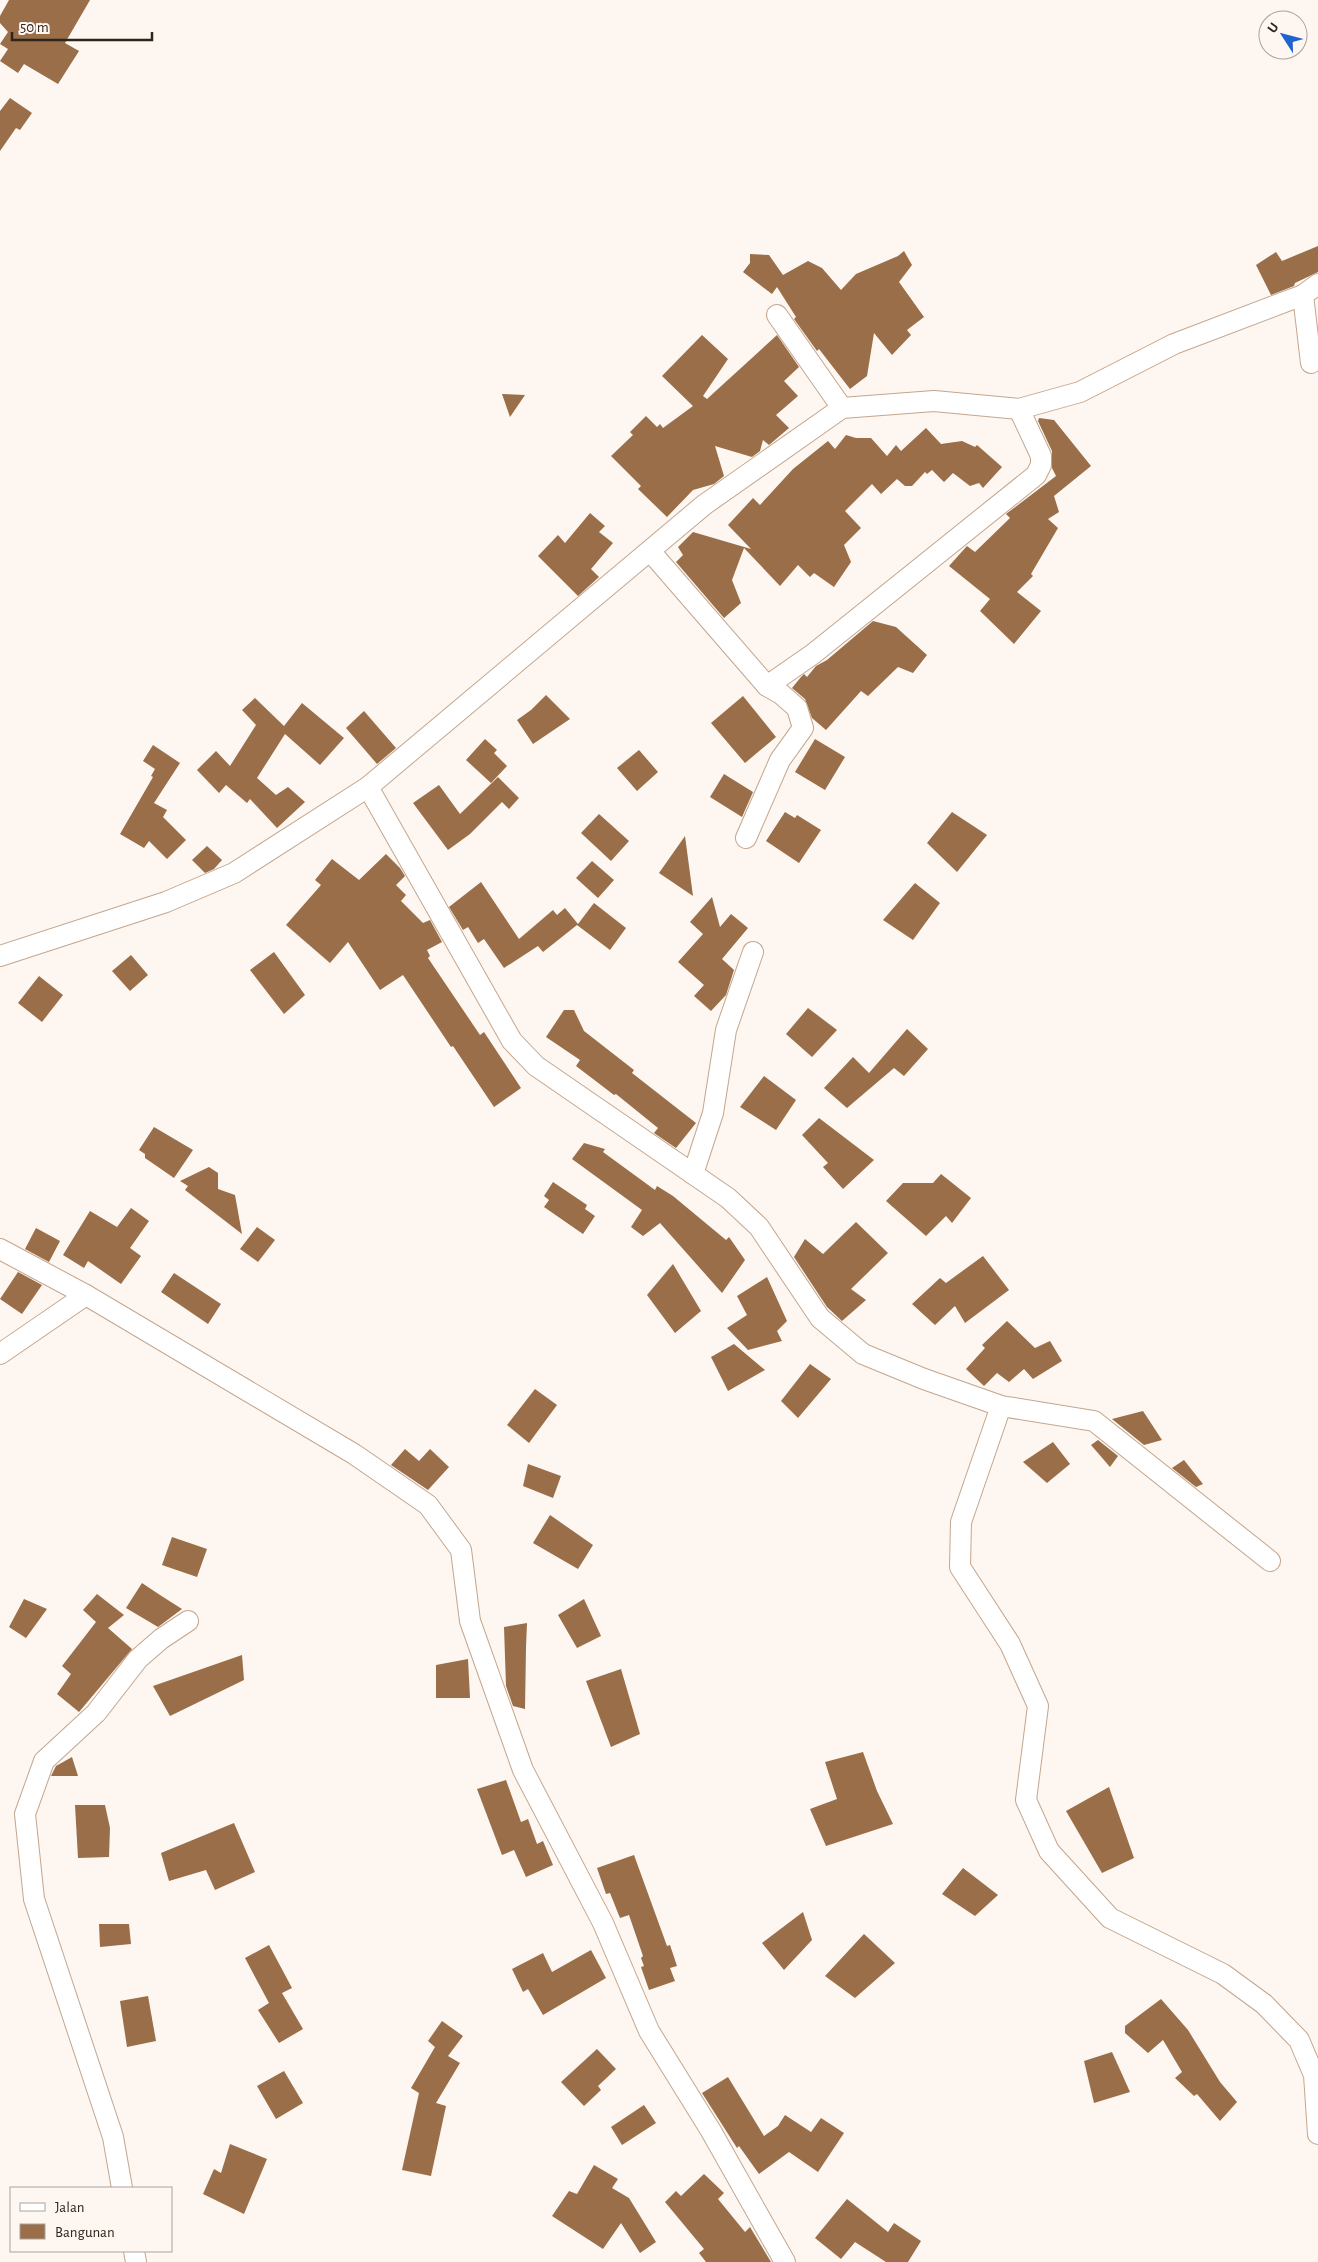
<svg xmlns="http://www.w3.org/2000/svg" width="1318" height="2262" viewBox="0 0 1318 2262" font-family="'Alegreya Sans',sans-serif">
  <rect width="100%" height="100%" fill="#fdf6f1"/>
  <!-- building -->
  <g fill="#996e48">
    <path d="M9 0H90L65 43 79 51 58 84 24 64 18 73 0 61 8 49 0 44 8 32 0 23V16Z"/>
    <path d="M10 98 32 113 20 130 16 128 0 151V111Z"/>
    <path d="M1318 246V272L1295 283 1294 286 1271 295 1256 265 1276 252 1282 261Z"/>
    <path d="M904 251 912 265 899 282 924 317 907 330 911 335 892 355 874 333 867 376 850 389 819 349 817 351 794 319 796 317 777 287 772 294 743 272 750 263V254L769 255 783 275 808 261 822 268 841 290 856 274 898 256Z"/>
    <path d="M702 335 728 359 703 396 707 399 777 335 799 367 784 381 798 396 776 415 789 428 769 445 763 440 760 451 752 457 715 446 724 476 714 484 693 490 667 517 638 489 641 486 611 456 633 435 630 432 646 416 657 427 660 424 663 428 693 406 662 376Z"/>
    <path d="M502 394 525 395 510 417Z"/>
    <path d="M1039 418 1054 420 1091 466 1054 496 1059 512 1048 519 1058 528 1031 574 1033 576 1017 592 1041 611 1014 644 980 611 990 599 949 566 967 546 975 552 1010 518 1006 514 1056 476 1052 468V451L1038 421Z"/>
    <path d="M926 428 941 444 962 441 975 447 977 445 1002 467 983 488 979 483 970 486 953 473 944 482 932 470 927 474 925 472 912 486H905L897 479 881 494 872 484 845 511 861 528 844 545 851 562 834 587 814 573 810 577 798 565 780 586 744 548 732 580 741 603 724 618 676 562 683 555 678 547 693 532 751 549 728 525 753 498 760 505 793 469 828 441 835 449 846 435 856 438H871L887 456 896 445 901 451Z"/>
    <path d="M590 513 605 526 599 532 613 543 591 569 599 577 578 596 538 556 558 535 565 543Z"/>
    <path d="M873 621 896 627 927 655 913 673 898 667 868 696 861 691 826 730 812 718 805 699 792 688 801 677 804 674 807 677 816 666 827 660Z"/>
    <path d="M546 695 570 719 533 744 517 720 531 710Z"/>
    <path d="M743 696 776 737 745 763 711 723Z"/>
    <path d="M255 698 284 726 302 703 344 738 320 765 285 734 257 778 276 795 288 787 305 802 277 828 250 799 247 803 226 785 219 793 197 770 216 751 230 766 256 725 242 710Z"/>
    <path d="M364 711 396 748 377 764 346 728Z"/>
    <path d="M485 739 497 750 494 753 507 766 491 783 466 760Z"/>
    <path d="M815 739 845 757 825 790 795 772Z"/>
    <path d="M153 745 180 763 154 803 167 810 163 817 186 840 167 859 149 841 144 848 120 834 153 777 151 776 155 769 143 761Z"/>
    <path d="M639 750 658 772 637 791 617 768Z"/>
    <path d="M724 774 753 792 742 817 710 797Z"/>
    <path d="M498 777 519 798 509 809 502 802 470 834 448 850 413 803 439 785 460 814Z"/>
    <path d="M785 812 795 818 797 815 821 830 799 863 766 841Z"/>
    <path d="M952 812 987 835 957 872 927 843Z"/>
    <path d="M599 814 629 841 611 861 581 833Z"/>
    <path d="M685 836 693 896 659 873Z"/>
    <path d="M207 846 222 860 214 869 205 873 192 860Z"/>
    <path d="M386 854 400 868 405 876 396 885 406 895 401 901 423 923 430 920 442 942 427 950 430 956 428 958 480 1035 484 1032 521 1088 494 1107 453 1046 451 1047 403 975 380 990 348 942 330 963 286 925 321 885 315 880 332 859 359 880Z"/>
    <path d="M592 861 614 880 598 898 576 878Z"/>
    <path d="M481 882 519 939 553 910 557 915 565 908 578 924 594 903 626 928 610 950 577 925 543 952 538 946 504 968 484 939 478 943 468 927 463 930 449 907Z"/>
    <path d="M915 883 940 903 913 940 883 920Z"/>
    <path d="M712 897 720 927 731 914 748 928 722 959 734 970 726 995 711 1011 694 996 704 985 678 962 703 934 690 922Z"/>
    <path d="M274 952 305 995 284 1014 250 970Z"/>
    <path d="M131 955 148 975 130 991 112 971Z"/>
    <path d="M39 976 63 995 42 1022 18 1003Z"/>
    <path d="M808 1008 837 1030 812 1057 786 1034Z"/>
    <path d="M564 1010H574L584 1031 634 1070 632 1073 696 1123 676 1148 654 1133 658 1128 616 1094 614 1095 576 1066 580 1060 546 1037Z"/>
    <path d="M907 1029 928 1049 904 1076 894 1068 847 1108 824 1088 853 1057 869 1073Z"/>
    <path d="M764 1076 796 1100 776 1130 740 1107Z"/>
    <path d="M819 1118 874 1160 843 1189 823 1167 828 1163 802 1135Z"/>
    <path d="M154 1127 193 1150 174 1178 145 1158V1154L139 1150Z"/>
    <path d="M584 1143 605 1149 603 1152 655 1190 657 1186 673 1196 726 1240 729 1237 745 1260 722 1293 660 1223 643 1236 631 1227 642 1210 572 1159Z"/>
    <path d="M209 1167 218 1173V1189L235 1195 242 1234 185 1190 188 1186 180 1181Z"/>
    <path d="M941 1174 971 1198 952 1223 946 1216 926 1236 886 1201 903 1183H933Z"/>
    <path d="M553 1182 587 1205 585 1209 595 1216 583 1234 544 1207 549 1200 544 1196Z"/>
    <path d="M131 1208 149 1221 130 1248 141 1256 121 1284 88 1261 84 1268 63 1255 90 1211 117 1227Z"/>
    <path d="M856 1222 888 1253 851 1289 866 1300 842 1321 827 1307 794 1257 805 1239 823 1254Z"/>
    <path d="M257 1227 275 1240 258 1262 240 1249Z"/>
    <path d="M36 1228 60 1241 49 1262 25 1249Z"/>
    <path d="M983 1256 1009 1290 965 1323 955 1306 935 1325 912 1304 940 1278 946 1283Z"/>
    <path d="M673 1264 701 1311 675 1333 647 1295Z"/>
    <path d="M18 1272 42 1285 22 1314 0 1299Z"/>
    <path d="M174 1273 221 1304 208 1324 161 1292Z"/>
    <path d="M767 1277 787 1321 777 1331 782 1341 748 1350 727 1328 747 1315 737 1296Z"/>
    <path d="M1007 1321 1035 1348 1050 1341 1062 1361 1033 1379 1024 1369 1009 1382 997 1373 984 1386 966 1369 985 1348 982 1345Z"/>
    <path d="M734 1344 765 1370 728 1391 711 1357Z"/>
    <path d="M810 1364 831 1379 798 1418 781 1401Z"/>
    <path d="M535 1389 557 1405 529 1443 507 1425Z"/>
    <path d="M1143 1411 1162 1440 1144 1445 1112 1419Z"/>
    <path d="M1098 1440 1118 1456 1110 1467 1091 1445Z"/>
    <path d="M1053 1442 1070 1464 1047 1483 1023 1462Z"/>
    <path d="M405 1449 419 1461 430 1449 449 1467 428 1490 391 1465Z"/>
    <path d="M1184 1460 1203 1484 1196 1487 1172 1468Z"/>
    <path d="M528 1464 561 1476 553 1498 523 1486Z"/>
    <path d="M550 1515 593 1545 578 1569 533 1543Z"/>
    <path d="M172 1537 207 1549 197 1577 162 1565Z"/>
    <path d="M142 1583 160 1595 182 1609 158 1627 126 1608Z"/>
    <path d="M97 1594 124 1615 108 1628 132 1649 79 1712 57 1694 71 1674 62 1666 96 1622 83 1610Z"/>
    <path d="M24 1599 47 1609 26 1638 9 1627Z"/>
    <path d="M584 1599 601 1636 577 1648 558 1615Z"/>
    <path d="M527 1623 526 1647 525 1709 513 1706 506 1686 504 1627Z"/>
    <path d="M242 1655 244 1680 170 1716 153 1686Z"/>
    <path d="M468 1659 470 1698H436V1665Z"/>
    <path d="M621 1669 640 1734 611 1747 586 1681Z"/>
    <path d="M863 1752 877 1791 893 1824 826 1846 810 1809 837 1799 825 1762Z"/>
    <path d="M72 1757 78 1776H51L56 1766Z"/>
    <path d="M506 1780 521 1822 528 1819 537 1844 543 1841 553 1865 526 1877 514 1850 502 1855 477 1789Z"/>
    <path d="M1109 1787 1134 1858 1102 1873 1066 1811Z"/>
    <path d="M75 1805H105L110 1828 109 1857 78 1858Z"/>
    <path d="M234 1823 255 1872 215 1890 206 1870 169 1881 161 1853Z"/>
    <path d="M634 1855 667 1946 670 1945 677 1966 670 1968 675 1981 649 1990 641 1967 644 1966 641 1958 643 1956 629 1915 620 1918 610 1893 606 1894 597 1868Z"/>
    <path d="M963 1868 998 1895 975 1916 942 1894Z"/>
    <path d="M803 1912 812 1940 784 1970 762 1943Z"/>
    <path d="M99 1924H129L131 1944 100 1947Z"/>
    <path d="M864 1934 895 1963 855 1998 825 1976Z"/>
    <path d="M269 1945 292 1988 282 1993 303 2029 279 2043 258 2010 269 2003 245 1958Z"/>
    <path d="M591 1950 606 1978 543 2015 528 1989 523 1992 512 1969 543 1953 552 1972Z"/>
    <path d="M148 1996 156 2041 127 2047 120 2001Z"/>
    <path d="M1161 1999 1188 2030 1220 2082 1237 2102 1220 2121 1197 2094 1194 2096 1175 2078 1182 2072 1163 2040 1148 2053 1125 2033V2026Z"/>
    <path d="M442 2021 463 2036 448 2056 460 2063 436 2103 446 2106 431 2176 402 2170 419 2093 411 2088 435 2047 428 2041Z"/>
    <path d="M597 2049 616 2069 598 2086 601 2090 584 2106 561 2082Z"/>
    <path d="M1112 2052 1130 2092 1094 2103 1084 2061Z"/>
    <path d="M284 2071 303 2103 276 2119 257 2086Z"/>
    <path d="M728 2077 764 2136 778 2126 785 2115 811 2132 821 2118 844 2133 818 2172 789 2152 759 2174 739 2146 737 2148 702 2093Z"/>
    <path d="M644 2105 656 2123 622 2145 611 2127Z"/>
    <path d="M230 2144 267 2159 244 2214 203 2194 214 2169 221 2173Z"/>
    <path d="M594 2165 618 2179 612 2188 629 2198 656 2242 640 2253 621 2223 603 2249 552 2216 569 2191 577 2194Z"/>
    <path d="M704 2174 724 2193 718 2199 745 2232 750 2227 771 2262H706L699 2253 704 2249 665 2202 676 2191 681 2196Z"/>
    <path d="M847 2199 888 2232 894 2223 921 2241 908 2262H886L855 2242 841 2259 815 2238Z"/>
  </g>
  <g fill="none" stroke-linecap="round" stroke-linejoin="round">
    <defs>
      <g id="minor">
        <path d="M1303 295 1311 363"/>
        <path d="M777 315 842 408"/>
        <path d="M650 551 767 686 781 694 797 708 803 728 780 760 746 838"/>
        <path d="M767 686 813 654 1036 475 1041 465V456L1019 409"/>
        <path d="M368 787 512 1041 536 1066 728 1198 759 1227 820 1318 863 1354 924 1379 1001 1406 1094 1421 1270 1561"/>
        <path d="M0 956 166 902 234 873 368 787 704 505 842 408 934 401 1019 409 1080 392 1174 344 1303 295 1318 284"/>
        <path d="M693 1174 713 1113 726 1030 753 952"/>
        <path d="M0 1249 86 1295 354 1454 428 1505 461 1550 470 1621 523 1770 603 1923 649 2031 711 2131 785 2262"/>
        <path d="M0 1354 86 1295"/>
        <path d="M1001 1406 961 1522 960 1567 1010 1644 1038 1706 1026 1800 1049 1851 1110 1918 1223 1974 1264 2004 1299 2040 1314 2075 1318 2134"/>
        <path d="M122 2188 113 2137 34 1899 25 1814 44 1761 96 1713 138 1659 161 1639 188 1621"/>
        <path d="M134 2251 136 2262"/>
      </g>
    </defs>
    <!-- minor casing -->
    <use href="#minor" stroke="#c4a68d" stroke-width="22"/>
    <!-- minor -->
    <use href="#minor" stroke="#fff" stroke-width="20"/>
  </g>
  <!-- legend -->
  <rect x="10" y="2187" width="162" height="65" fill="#fdf6f1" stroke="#aba29b"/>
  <rect x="20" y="2203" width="25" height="8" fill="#ffffff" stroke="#aba29b"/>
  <text x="55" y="2212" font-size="15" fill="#30251b">Jalan</text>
  <rect x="20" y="2224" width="25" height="15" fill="#996e48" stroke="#aba29b"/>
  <text x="55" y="2237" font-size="15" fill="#30251b">Bangunan</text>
  <!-- north arrow -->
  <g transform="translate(1283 35) rotate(306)"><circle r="24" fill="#fdf6f1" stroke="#aba29b"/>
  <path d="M0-4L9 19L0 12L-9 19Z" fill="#1f63cf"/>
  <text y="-8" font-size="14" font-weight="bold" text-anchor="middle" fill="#30251b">U</text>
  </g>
  <!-- scale -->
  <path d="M12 32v8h140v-8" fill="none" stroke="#30251b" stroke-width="2.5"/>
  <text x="20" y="32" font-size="15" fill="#30251b" stroke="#fdf6f1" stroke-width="4" paint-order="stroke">50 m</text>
</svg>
